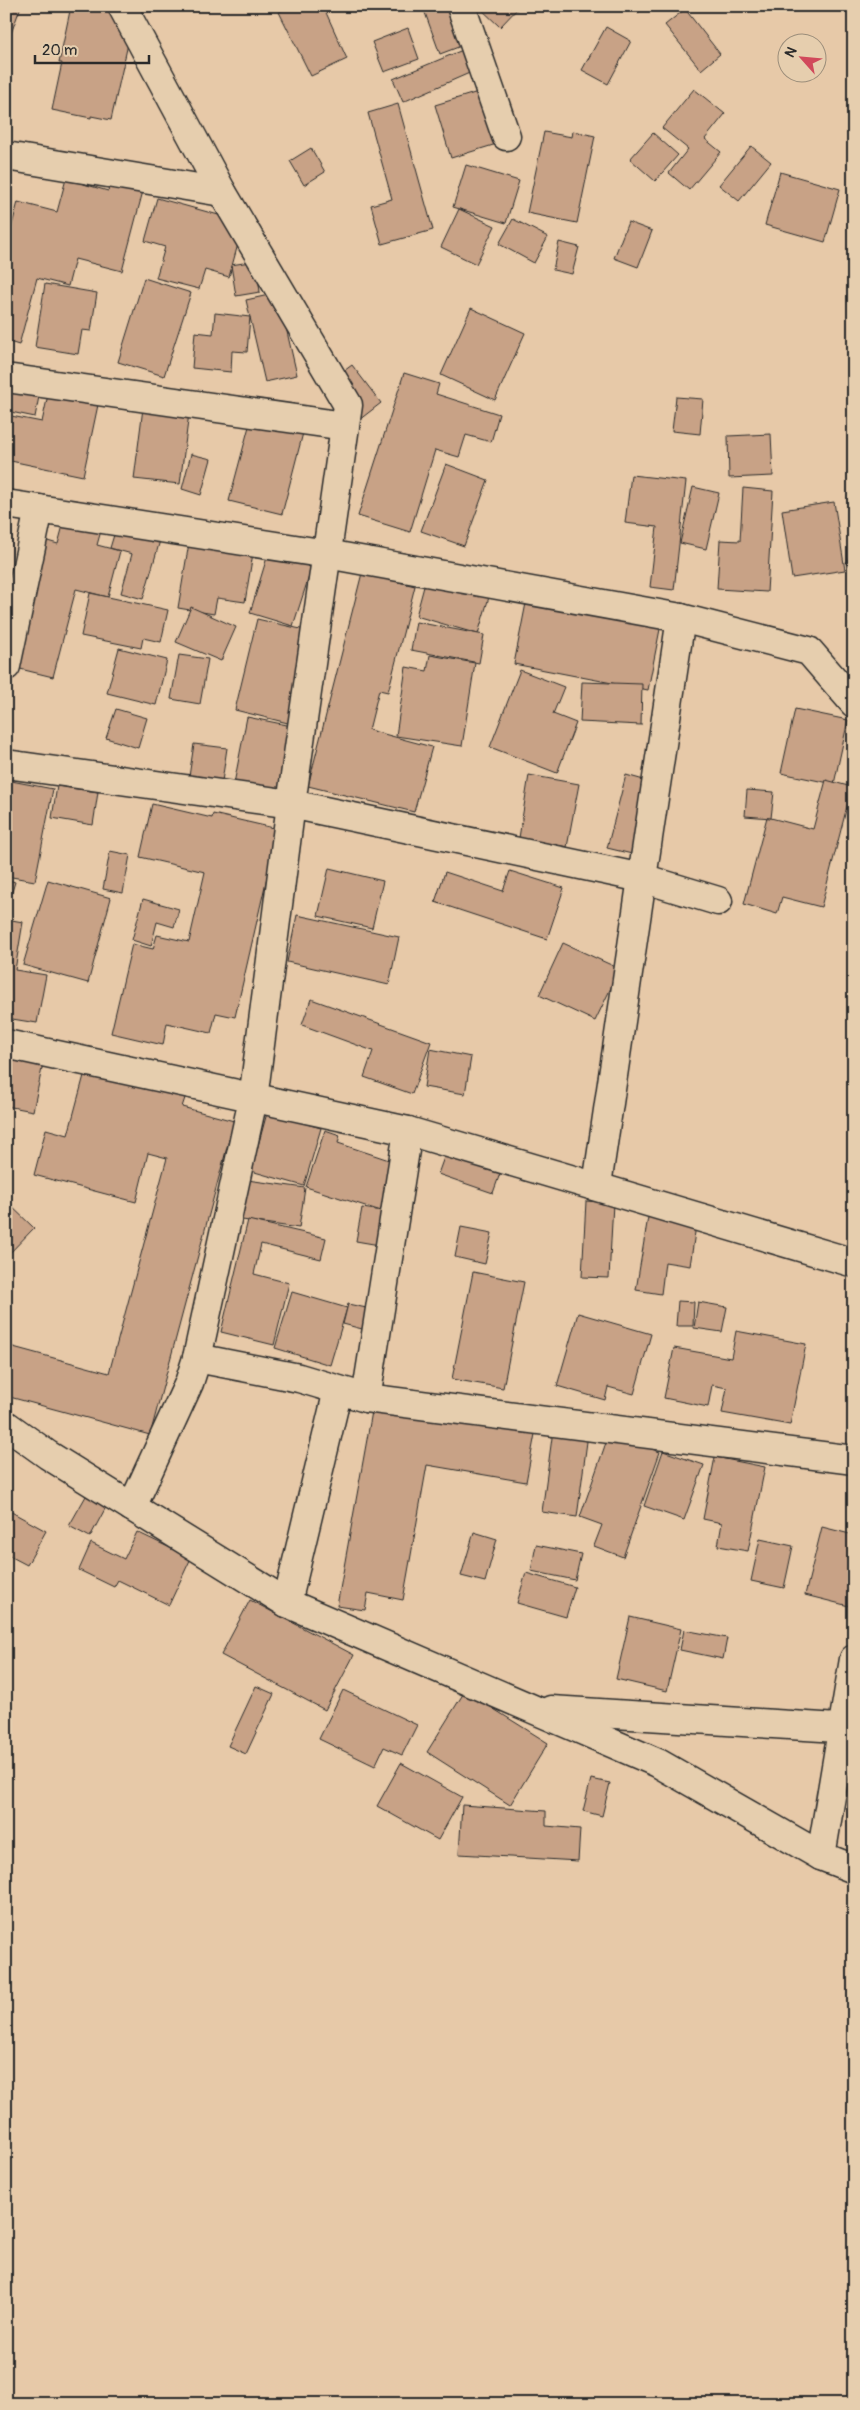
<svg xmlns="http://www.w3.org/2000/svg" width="860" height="2410" viewBox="0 0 860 2410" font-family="Pangolin,sans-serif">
  <rect width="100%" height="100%" fill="#e7c9a8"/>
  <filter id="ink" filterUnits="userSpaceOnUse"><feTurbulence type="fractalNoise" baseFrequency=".02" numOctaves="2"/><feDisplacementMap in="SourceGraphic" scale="10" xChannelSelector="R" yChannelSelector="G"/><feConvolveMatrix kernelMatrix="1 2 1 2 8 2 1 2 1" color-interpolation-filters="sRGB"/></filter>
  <g filter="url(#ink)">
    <!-- building -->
    <g fill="#c8a286" stroke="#2b2b2b">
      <path d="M6 6H21L6 47Z"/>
      <path d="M71 6 136 8 111 120 91 116V118L52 110 62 63H59Z"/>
      <path d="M291 6H323L347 59 311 76 279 12Z"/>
      <path d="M436 6H456L469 43 440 54 424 10Z"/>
      <path d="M478 6H519V7L500 27Z"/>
      <path d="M632 6H645L638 13Z"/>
      <path d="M685 9 720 54 701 70 665 25Z"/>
      <path d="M606 27 631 41 608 84 582 70Z"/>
      <path d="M408 28 419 59 384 72 372 42Z"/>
      <path d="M465 49 474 71 403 102 393 79Z"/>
      <path d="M488 89 503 142 451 158 435 105Z"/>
      <path d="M694 89 725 114 705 139 721 152 689 190 669 173 688 149 662 128Z"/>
      <path d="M398 104 433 230 382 244 371 205 392 199 368 113Z"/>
      <path d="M573 131 595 136 577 223 527 213 544 132 572 137Z"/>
      <path d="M653 133 678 155 655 181 630 159Z"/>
      <path d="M751 146 771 162 739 201 719 185Z"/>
      <path d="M311 148 325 172 304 185 290 161Z"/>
      <path d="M466 165 519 181 506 223 453 207Z"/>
      <path d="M780 172 840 189 825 242 765 225Z"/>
      <path d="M66 179 108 191 110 183 143 191 122 271 75 259 68 286 37 278 19 345 6 341V248L18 202 57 212Z"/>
      <path d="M157 198 244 222 229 277 205 270 199 289 156 278 165 247 145 241Z"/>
      <path d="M459 209 495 226 476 264 441 247Z"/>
      <path d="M513 219 548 237 534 263 499 244Z"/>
      <path d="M628 222 652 231 638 267 614 258Z"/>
      <path d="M559 242 579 247 572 274 553 270Z"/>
      <path d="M256 261 260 292 236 296 231 265Z"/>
      <path d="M144 278 191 293 164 376 118 362Z"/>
      <path d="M45 284 97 293 91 331 82 330 78 354 35 347Z"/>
      <path d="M278 293 297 375 265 382 246 300Z"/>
      <path d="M471 308 525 333 495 400 441 375Z"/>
      <path d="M215 313 250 317 247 352 232 351 231 372 192 368 195 332 213 334Z"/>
      <path d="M352 365 381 403 359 420 329 382Z"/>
      <path d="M6 373 42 381 35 417 6 411Z"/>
      <path d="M404 373 439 384 436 394 499 414 491 442 466 435 459 457 435 450 410 532 358 516Z"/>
      <path d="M49 390 99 400 83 476 6 460V415L42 422Z"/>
      <path d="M676 397 703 399 700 434 672 431Z"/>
      <path d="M143 408 189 413 180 484 134 479Z"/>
      <path d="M252 415 304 429 282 514 229 501Z"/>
      <path d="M771 434 773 476 729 478 728 436Z"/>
      <path d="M191 454 211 459 201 495 182 489Z"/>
      <path d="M446 464 488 480 464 546 421 531Z"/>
      <path d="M631 475 686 481 674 590 650 587 657 527 625 523Z"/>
      <path d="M693 487 719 493 706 549 680 543Z"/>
      <path d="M743 488 773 491 767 592 717 589 720 540 740 541Z"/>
      <path d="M834 502 845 570 792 578 782 510Z"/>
      <path d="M65 518 102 527 97 545 120 551 108 597 76 589 53 677 12 667 44 540 58 544Z"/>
      <path d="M117 525 161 537 143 599 121 593 132 554 110 548Z"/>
      <path d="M190 537 254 547 245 602 217 598 214 614 178 608Z"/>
      <path d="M854 545V567L846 564Z"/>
      <path d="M268 554 312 567 293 626 250 613Z"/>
      <path d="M362 573 415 586 388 692 379 690 369 730 432 747 414 812 308 786Z"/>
      <path d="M426 579 489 597 478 634 416 616Z"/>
      <path d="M90 593 168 610 161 642 143 638 141 648 81 636Z"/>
      <path d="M527 598 661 624 648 690 514 664Z"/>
      <path d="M191 607 236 627 221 661 176 642Z"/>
      <path d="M257 619 318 633 296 725 235 710Z"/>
      <path d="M416 622 484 635 479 663 411 650Z"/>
      <path d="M119 648 167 660 156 705 107 693Z"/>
      <path d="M179 655 208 659 200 704 171 699Z"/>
      <path d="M430 655 475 663 462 746 396 736 406 667 427 671Z"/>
      <path d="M520 670 564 687 553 714 576 723 557 773 490 747Z"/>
      <path d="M582 682 642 684 641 725 580 722Z"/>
      <path d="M116 709 147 718 138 748 106 738Z"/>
      <path d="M795 709 848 720 834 784 781 773Z"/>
      <path d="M247 717 302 728 287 805 232 794Z"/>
      <path d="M194 744 227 748 221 788 188 783Z"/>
      <path d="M529 775 579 784 567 847 519 838Z"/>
      <path d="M626 775 651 782 632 854 607 848Z"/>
      <path d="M6 780 53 789 35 881 6 876Z"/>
      <path d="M826 780 852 787 821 907 782 897 777 914 744 904 767 817 813 829Z"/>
      <path d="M57 786 98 792 93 825 52 818Z"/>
      <path d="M747 790 774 792 771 818 745 816Z"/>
      <path d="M152 804 212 818 213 814 278 829 235 1017 216 1013 211 1033 167 1023 163 1045 111 1033 132 944 153 949 157 935 189 942 205 872 140 857Z"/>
      <path d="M110 851 130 855 123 893 103 889Z"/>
      <path d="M329 868 383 881 372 928 318 916Z"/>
      <path d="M510 871 564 888 547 939 435 902 445 872 503 891Z"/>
      <path d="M6 879 15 882 6 911Z"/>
      <path d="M48 880 111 898 88 983 23 965Z"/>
      <path d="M143 899 179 909 174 927 157 922 151 946 132 940Z"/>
      <path d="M297 915 399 937 389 985 287 962Z"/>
      <path d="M6 919 23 922 15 970 46 975 37 1023 6 1018Z"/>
      <path d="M563 943 620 969 595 1021 539 995Z"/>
      <path d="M311 999 431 1042 412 1094 364 1077 373 1051 302 1025Z"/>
      <path d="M430 1049 471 1057 465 1094 424 1087Z"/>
      <path d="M6 1052 44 1059 33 1111 6 1106Z"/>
      <path d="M86 1068 186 1095 182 1107 234 1121 150 1435 6 1396V1345L109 1373 167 1158 148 1153 136 1202 34 1175 46 1129 68 1135Z"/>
      <path d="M267 1113 321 1128 304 1186 251 1171Z"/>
      <path d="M325 1130 340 1135 338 1143 398 1163 381 1211 306 1187Z"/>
      <path d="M447 1149 502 1168 493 1193 438 1174Z"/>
      <path d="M247 1180 305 1188 299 1228 242 1220Z"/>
      <path d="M6 1201 34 1228 6 1257Z"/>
      <path d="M586 1201 613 1203 609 1278 582 1277Z"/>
      <path d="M650 1205 698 1212 690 1266 665 1262 661 1294 636 1290Z"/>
      <path d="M362 1208 397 1213 391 1247 356 1241Z"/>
      <path d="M248 1220 326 1238 321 1259 261 1244 254 1274 289 1283 274 1345 221 1332Z"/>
      <path d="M461 1227 492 1233 485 1264 455 1257Z"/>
      <path d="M473 1272 524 1282 503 1388 452 1379Z"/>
      <path d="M292 1292 347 1308 330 1365 275 1348Z"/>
      <path d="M678 1301 694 1302 693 1326H676Z"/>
      <path d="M698 1302 727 1307 722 1332 694 1328Z"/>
      <path d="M348 1304 371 1309 366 1330 343 1324Z"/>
      <path d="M578 1313 651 1334 634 1394 608 1387 605 1400 557 1386Z"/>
      <path d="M736 1331 806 1344 790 1425 722 1413 727 1388 712 1385 708 1407 664 1398 674 1348 731 1358Z"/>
      <path d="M373 1406 535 1434 526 1482 427 1465 403 1600 368 1593 365 1610 337 1606Z"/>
      <path d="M553 1430 588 1434 577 1517 542 1512Z"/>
      <path d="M609 1434 660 1452 623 1557 594 1546 602 1525 580 1517Z"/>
      <path d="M663 1451 704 1465 684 1520 644 1506Z"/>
      <path d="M715 1457 765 1467 748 1551 718 1546 722 1523 703 1519Z"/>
      <path d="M86 1496 106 1507 90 1537 69 1526Z"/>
      <path d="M6 1509 46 1531 27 1565 6 1554Z"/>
      <path d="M822 1527 854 1535 853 1607 805 1595Z"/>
      <path d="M137 1532 191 1558 169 1605 118 1580 114 1587 79 1570 91 1543 124 1559Z"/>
      <path d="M474 1532 497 1539 485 1582 461 1576Z"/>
      <path d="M760 1539 793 1546 784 1588 751 1581Z"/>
      <path d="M536 1545 581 1554 575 1580 531 1571Z"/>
      <path d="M526 1573 575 1587 566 1617 517 1603Z"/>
      <path d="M250 1600 354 1655 325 1710 221 1655Z"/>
      <path d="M630 1617 681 1629 667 1691 616 1679Z"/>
      <path d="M684 1630 727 1638 723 1659 680 1650Z"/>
      <path d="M256 1686 274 1694 246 1754 228 1746Z"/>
      <path d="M343 1690 417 1725 402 1755 384 1747 375 1766 319 1739Z"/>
      <path d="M465 1691 548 1743 510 1805 427 1752Z"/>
      <path d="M401 1763 462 1797 438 1840 377 1806Z"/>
      <path d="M591 1779 610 1783 602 1816 583 1811Z"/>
      <path d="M462 1805 546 1811V1826L580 1829 578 1861 459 1854Z"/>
      <path d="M854 1830V1854L849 1852Z"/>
    </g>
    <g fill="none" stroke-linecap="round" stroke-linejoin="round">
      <defs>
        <g id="street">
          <path d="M122 6 222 192 348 405 291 804 253 1099 197 1358 189 1383 132 1507"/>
          <path d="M461 6 506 136"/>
          <path d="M6 156 222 192"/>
          <path d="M6 378 345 426"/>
          <path d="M6 504 327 554 681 618 809 651 854 703"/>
          <path d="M6 666 39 509"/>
          <path d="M6 764 291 804 642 878 681 618"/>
          <path d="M6 1044 408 1131 366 1398"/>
          <path d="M408 1131 854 1263"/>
          <path d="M597 1185 642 878 718 901"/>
          <path d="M197 1358 299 1378 366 1398 854 1460"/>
          <path d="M6 1425 48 1455 287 1603 658 1763 821 1856 854 1869"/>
          <path d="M287 1603 338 1390"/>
          <path d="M551 1710 854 1729"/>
          <path d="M821 1856 854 1659"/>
        </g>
      </defs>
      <!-- street casing -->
      <use href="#street" stroke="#2b2b2b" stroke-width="31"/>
      <!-- street -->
      <use href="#street" stroke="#e6ceae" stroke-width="28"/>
    </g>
  </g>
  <!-- margin -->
  <rect width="860" height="2410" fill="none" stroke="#e6ceae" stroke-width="25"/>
  <rect x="12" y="12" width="835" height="2385" fill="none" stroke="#2b2b2b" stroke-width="2" filter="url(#ink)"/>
  <!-- north arrow -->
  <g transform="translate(802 58) rotate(297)"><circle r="24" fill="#e6ceae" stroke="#9b8d7a"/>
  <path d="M0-4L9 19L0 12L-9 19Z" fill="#d1495b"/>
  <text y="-8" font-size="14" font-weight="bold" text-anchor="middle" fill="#2b2b2b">N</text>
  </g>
  <!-- scale -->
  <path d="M35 55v8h114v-8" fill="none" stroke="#2b2b2b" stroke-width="2.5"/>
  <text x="42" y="55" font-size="15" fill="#2b2b2b" stroke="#e6ceae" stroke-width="4" paint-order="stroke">20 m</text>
</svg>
